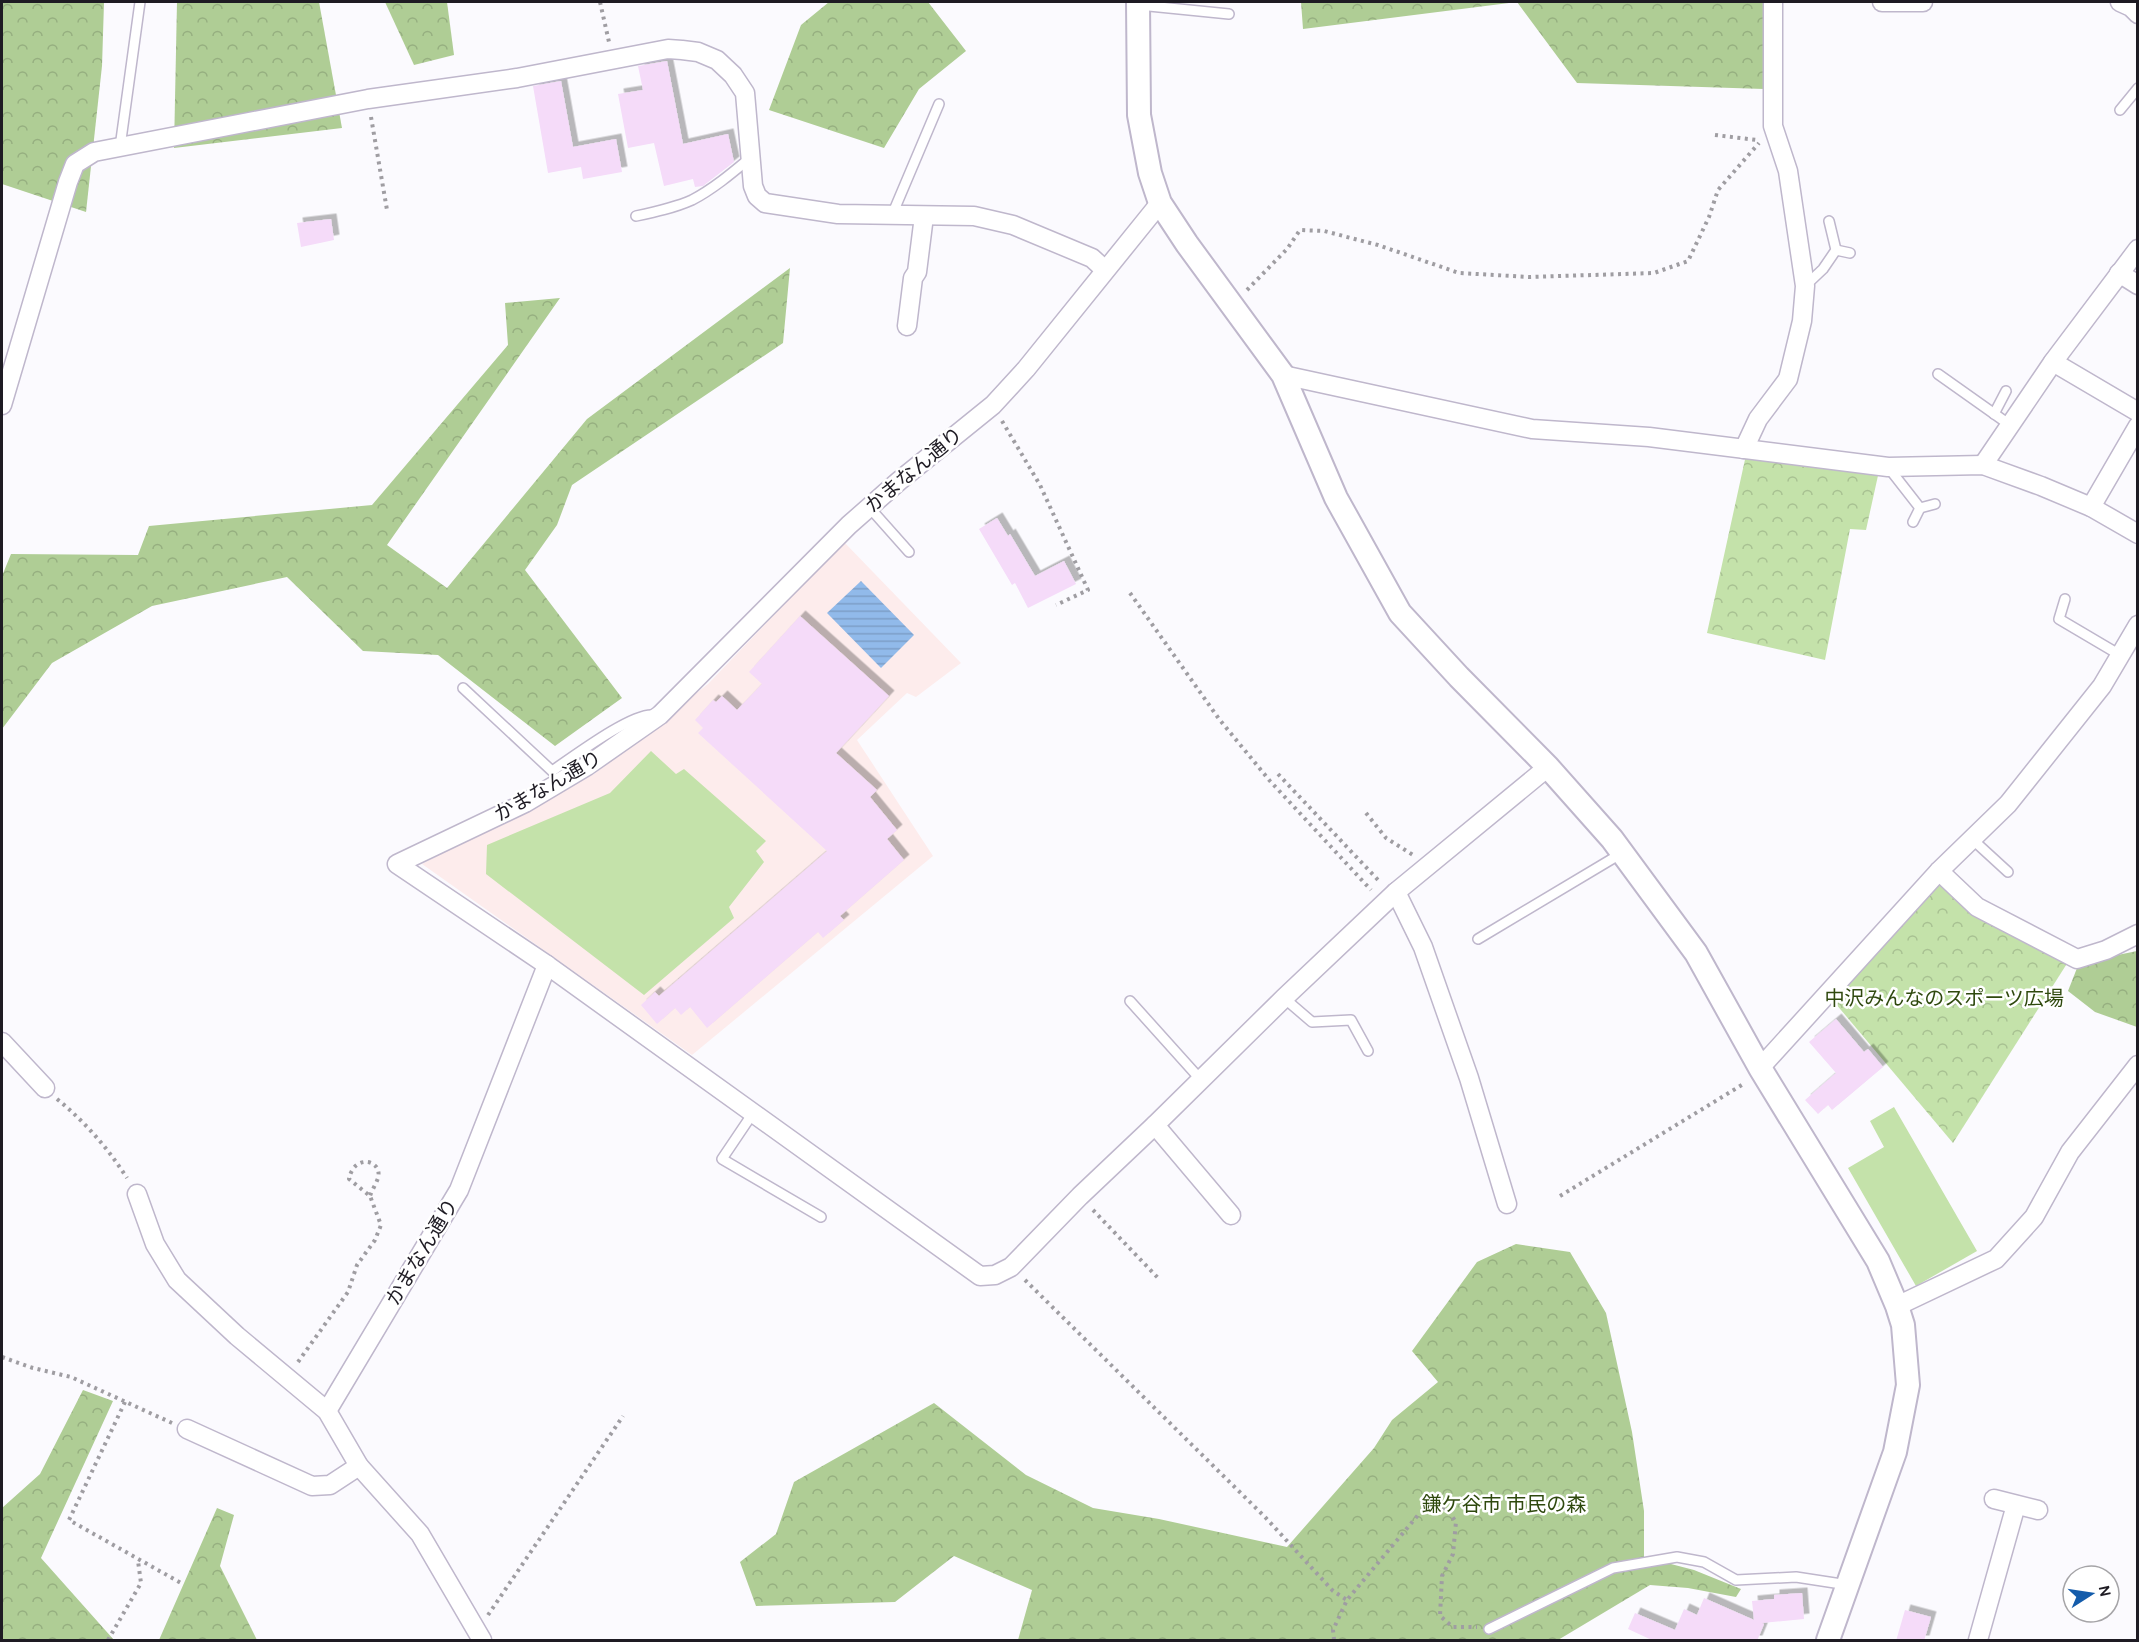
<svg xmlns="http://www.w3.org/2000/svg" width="2139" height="1642" viewBox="0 0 2139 1642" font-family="Karla,'Noto Sans JP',sans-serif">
  <defs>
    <pattern id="forest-crowns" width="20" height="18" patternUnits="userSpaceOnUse" patternTransform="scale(1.5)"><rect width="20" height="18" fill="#afcd95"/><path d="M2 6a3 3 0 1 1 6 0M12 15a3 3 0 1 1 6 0" fill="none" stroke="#96af80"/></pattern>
    <pattern id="park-crowns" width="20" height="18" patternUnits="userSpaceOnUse" patternTransform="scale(1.5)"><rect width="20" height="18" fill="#c4e2aa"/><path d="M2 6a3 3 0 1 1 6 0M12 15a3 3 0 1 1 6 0" fill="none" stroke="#a8c192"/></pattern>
    <pattern id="water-rules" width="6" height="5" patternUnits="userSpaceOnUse" patternTransform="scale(1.5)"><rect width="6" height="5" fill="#91baea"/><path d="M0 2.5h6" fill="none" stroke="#7d9fc8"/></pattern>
    <filter id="shadow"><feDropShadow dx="5.5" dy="-5.5" stdDeviation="0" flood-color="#0004"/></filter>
  </defs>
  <rect width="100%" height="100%" fill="#fbfafe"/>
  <!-- education -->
  <path fill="#fdecec" d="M844 542 961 663 916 697 907 693 857 740 933 856 692 1055 422 864 594 774 708 684Z"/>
  <!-- forest -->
  <g fill="url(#forest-crowns)">
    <path d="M2 2H104L102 66 86 212 2 184Z"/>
    <path d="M177 2H319L342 128 174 148Z"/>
    <path d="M385 2H447L454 55 414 65Z"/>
    <path d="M829 2H928L966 51 919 89 884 148 769 110 801 25Z"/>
    <path d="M1301 2H1765L1764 89 1577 83 1517 2 1303 29Z"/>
    <path d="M790 268 783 343 572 485 557 525 525 570 622 698 555 746 438 655 363 651 287 577 152 606 52 663 2 729V576L11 554 138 555 149 526 372 505 508 345 505 303 560 298 387 545 447 588 587 419Z"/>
    <path d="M2137 951V1027L2095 1012 2068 991 2079 963Z"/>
    <path d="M1516 1244 1570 1252 1606 1313 1632 1432 1644 1511V1557L1694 1570 1741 1589 1736 1597 1688 1588 1650 1585 1558 1640H1018L1032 1590 954 1556 895 1602 756 1606 740 1562 776 1534 794 1482 934 1403 1026 1475 1093 1508 1159 1519 1287 1547 1374 1448 1392 1420 1438 1382 1412 1351 1477 1262Z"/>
    <path d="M83 1390 113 1401 41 1558 114 1640H2V1508L40 1474Z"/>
    <path d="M217 1508 234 1515 220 1566 257 1640H159Z"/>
  </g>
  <!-- park -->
  <g fill="url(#park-crowns)">
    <path d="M1746 455 1879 471 1866 530 1850 529 1825 660 1707 633Z"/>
    <path d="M1937 880 2068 962 1953 1143 1830 997Z"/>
  </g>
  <!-- pitch -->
  <g fill="#c4e2aa">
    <path d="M651 751 676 774 684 769 766 841 756 851 764 862 729 907 734 918 644 995 486 874 487 845 610 793Z"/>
    <path d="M1894 1107 1977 1251 1916 1286 1848 1168 1884 1147 1870 1121Z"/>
  </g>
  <!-- water -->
  <path fill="url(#water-rules)" d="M861 581 914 635 881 668 827 613Z"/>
  <!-- building -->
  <g fill="#f5dbf9" filter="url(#shadow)">
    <path d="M667 61 683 144 728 134 734 162 703 186 695 187 693 179 664 186 654 143 628 148 618 94 643 90 638 66Z"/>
    <path d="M561 81 573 147 616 139 622 172 583 179 581 167 548 173 533 86Z"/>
    <path d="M331 219 334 240 301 247 297 223Z"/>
    <path d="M997 518 1008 536 1010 534 1035 576 1064 561 1076 584 1028 608 1015 583 1012 585 979 529Z"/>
    <path d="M800 616 889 696 836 753 877 790 870 797 897 830 887 839 904 860 840 916 844 920 823 938 818 932 707 1028 690 1007 681 1015 675 1008 657 1024 641 1005 655 992 659 996 827 851 698 733 703 728 695 720 713 700 716 702 722 696 737 710 762 684 749 672Z"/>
    <path d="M1836 1019 1864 1052 1868 1049 1883 1067 1832 1110 1828 1105 1818 1114 1805 1100 1836 1073 1809 1042Z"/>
    <path d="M1802 1593 1804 1619 1762 1623 1764 1624 1757 1641H1654L1628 1629 1635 1613 1675 1630 1684 1609 1697 1615 1704 1598 1754 1620 1752 1601 1774 1599V1595Z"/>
    <path d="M1905 1610 1931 1617 1924 1641H1896Z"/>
  </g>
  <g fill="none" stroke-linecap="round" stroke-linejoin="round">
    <defs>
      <g id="service">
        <path d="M1139 5 1229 14"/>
        <path d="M2120 110 2138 88"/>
        <path d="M120 147 140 2"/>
        <path d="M892 215 939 104"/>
        <path d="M636 216C655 212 674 208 692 200 713 189 732 173 750 158"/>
        <path d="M1836 250 1850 253"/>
        <path d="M1805 286 1823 269 1836 250 1829 221"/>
        <path d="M1938 374 2010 425"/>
        <path d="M1994 414 2006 391"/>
        <path d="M1888 467 1920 508 1935 504"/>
        <path d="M869 507 909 552"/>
        <path d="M1913 522 1920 508"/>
        <path d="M2065 599 2059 619 2120 655"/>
        <path d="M463 688 552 771C573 757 630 714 652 715"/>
        <path d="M1972 839 2008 872"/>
        <path d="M1478 939 1622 853"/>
        <path d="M1284 998 1312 1022 1351 1020 1368 1051"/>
        <path d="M1130 1001 1201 1080"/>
        <path d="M753 1113 722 1159 821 1217"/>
        <path d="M1489 1629 1613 1568 1677 1557 1704 1562 1736 1580 1796 1577 1848 1585"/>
      </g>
      <g id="minor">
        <path d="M1882 2H1923"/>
        <path d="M2120 2 2131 7 2138 14"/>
        <path d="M1160 203 1026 369 993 405 899 481 849 525 660 715 587 766 525 803 397 864 547 965 980 1276 995 1275 1011 1267 1080 1196 1155 1125 1284 998 1396 892 1548 767"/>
        <path d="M2119 273 2138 285"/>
        <path d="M907 326 913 278 917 272 924 216"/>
        <path d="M2053 362 2138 412"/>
        <path d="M1283 375 1532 429 1649 437 1888 467 1983 465 2041 486 2091 507 2138 534"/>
        <path d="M2 405 68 182 75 164 94 152 368 99 517 78 668 49 682 50 698 52 717 60 733 75 745 93 753 186 757 196 765 203 838 214 974 216 1013 225 1092 258 1105 270"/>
        <path d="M1744 449 1758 419 1788 379 1802 321 1805 286 1788 171 1773 126V2"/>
        <path d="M1983 465 2053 362 2138 249"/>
        <path d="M2091 507 2138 426"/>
        <path d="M1939 871 1977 907 2077 959 2106 950 2138 934"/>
        <path d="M1396 892 1423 947 1469 1078 1507 1204"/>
        <path d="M2 1042 45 1088"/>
        <path d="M1760 1068 1939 871 2008 804 2102 686 2138 625"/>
        <path d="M1155 1125 1231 1215"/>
        <path d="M137 1194 155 1244 177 1280 237 1336 327 1411 359 1466 420 1534 482 1640"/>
        <path d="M1897 1306 1996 1259 2034 1217 2070 1152 2138 1065"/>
        <path d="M327 1411 459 1190 547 965"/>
        <path d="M187 1429 312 1486 330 1485 359 1466"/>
        <path d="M1994 1499 2038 1510"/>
        <path d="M1978 1640 2016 1505"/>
      </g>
      <path id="tertiary" d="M1138 2 1139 115 1150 173 1160 203 1187 244 1283 375 1336 498 1400 613 1459 677 1548 767 1612 839 1696 953 1760 1068 1878 1261 1897 1306 1903 1325 1908 1385 1895 1452 1828 1640"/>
    </defs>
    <!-- service casing -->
    <use href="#service" stroke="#bfb7cc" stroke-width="12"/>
    <!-- minor casing -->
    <use href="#minor" stroke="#bfb7cc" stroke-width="21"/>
    <!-- tertiary casing -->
    <use href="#tertiary" stroke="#bfb7cc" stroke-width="26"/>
    <!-- path -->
    <g stroke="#9f9da2" stroke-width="4" stroke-dasharray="3 4.5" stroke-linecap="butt">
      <path d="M600 2 609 42"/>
      <path d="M371 117 387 210"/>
      <path d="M1715 135 1757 140"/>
      <path d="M1247 290 1287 249 1300 230 1324 231 1378 245 1459 273 1530 277 1654 273 1688 261 1709 217 1718 190 1759 143"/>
      <path d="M1002 421 1040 485 1088 590 1056 605"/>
      <path d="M1130 593 1219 719 1270 781 1371 890"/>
      <path d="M1278 774 1380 882"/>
      <path d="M1366 813 1386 838 1413 855"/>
      <path d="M57 1099C85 1122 107 1147 127 1178"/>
      <path d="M1560 1196 1745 1083"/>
      <path d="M1093 1210 1160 1280"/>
      <path d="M1025 1280 1265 1517 1333 1591 1347 1600"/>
      <path d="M2 1357 33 1368 71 1377 172 1423"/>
      <path d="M298 1362 348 1292 357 1265 375 1240 381 1225 370 1196 349 1179C354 1153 383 1160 378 1178 376 1184 372 1190 370 1196"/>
      <path d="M125 1402 69 1520 181 1583"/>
      <path d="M488 1615 623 1416"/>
      <path d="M108 1640 141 1583 138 1561"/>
      <path d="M1334 1640 1333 1630 1347 1600 1419 1514 1436 1507 1447 1509 1456 1522 1453 1554 1442 1576 1440 1616 1453 1627H1477"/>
    </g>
    <!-- service -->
    <use href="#service" stroke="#fff" stroke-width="9"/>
    <!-- minor -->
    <use href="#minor" stroke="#fff" stroke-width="18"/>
    <!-- tertiary -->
    <use href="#tertiary" stroke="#fff" stroke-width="22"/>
  </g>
  <g text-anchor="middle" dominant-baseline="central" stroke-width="5" stroke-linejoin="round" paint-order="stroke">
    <!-- street labels -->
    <g font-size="20" fill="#1e1b23" stroke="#fff">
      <text transform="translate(914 470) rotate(-40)">かまなん通り</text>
      <text transform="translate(548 786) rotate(-30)">かまなん通り</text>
      <text transform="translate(422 1252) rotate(-59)">かまなん通り</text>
    </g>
    <!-- park labels -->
    <g font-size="20" fill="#2f490e" stroke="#fff">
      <text x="1944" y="998">中沢みんなのスポーツ広場</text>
      <text x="1504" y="1504">鎌ケ谷市 市民の森</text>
    </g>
  </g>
  <!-- border -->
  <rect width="2139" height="1642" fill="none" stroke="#1e1b23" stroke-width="6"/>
  <!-- north arrow -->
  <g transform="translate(2091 1594) rotate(78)"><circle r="28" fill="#ffffff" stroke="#a5a4a7" stroke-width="1.5"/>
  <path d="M0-4.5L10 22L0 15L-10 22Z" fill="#145cab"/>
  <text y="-9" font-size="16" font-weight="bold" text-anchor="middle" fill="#1e1b23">N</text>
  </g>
</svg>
